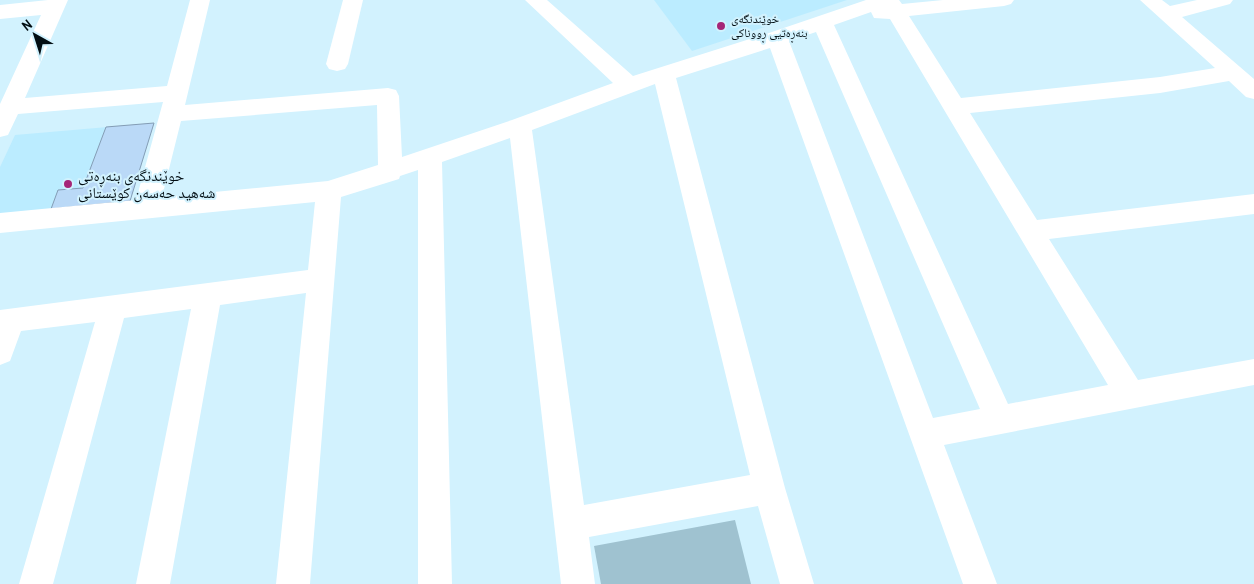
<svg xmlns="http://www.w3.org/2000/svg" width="1254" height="584" viewBox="0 0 1254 584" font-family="'Archivo Narrow','Noto Naskh Arabic',sans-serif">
  <rect width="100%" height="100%" fill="#d2f2fe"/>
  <!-- built -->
  <g fill="#bbecff">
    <path d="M654 0H847L692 51Z"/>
    <path d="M154 123 130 201 0 215V167L15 135Z"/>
  </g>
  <!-- green -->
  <path fill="#9fc2d0" d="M735 520 751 584H601L594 546Z"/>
  <!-- building -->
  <path fill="#bad9f7" stroke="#849db5" d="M154 123 130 201 51 209 58 190 83 188 106 127Z"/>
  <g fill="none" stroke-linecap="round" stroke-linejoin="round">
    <!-- minor -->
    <g fill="#fff" fill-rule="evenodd">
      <path d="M48 0H68L25 98 167 86 190 0H210L185 105 388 88 396 90 399 96 402 157 512 120 613 83 525 0H547L633 76 769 33 866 0H899L902 4 943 0H1014L1011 4 1004 6 909 16 961 98 1160 77 1215 68 1140 0H1162L1170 6 1197 0H1233L1230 4 1182 17 1254 79V99L1246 97 1229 81 1160 93 970 113 1037 220 1254 194V214L1049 239 1138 380 1254 359V385L944 445 997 584H963L770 48 676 78 785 488 814 584H780L758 506 589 537 595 584H561L510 138 442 162 452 584H418V170L400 176 399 179 341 197 310 584H276L306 293 220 305 170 584H136L191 309 124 318 53 584H19L95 322 21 331 10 361 0 365V310L308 270 315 202 0 233V213L136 200 163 102 18 114 8 135 0 137V104L41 15 0 19V5ZM871 12 874 18 890 19 1108 385 1008 404 834 25ZM816 32 980 409 933 418 789 41ZM655 84 750 475 584 505 532 130ZM377 105 378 165 328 181 162 197 181 121Z"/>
      <path d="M343 0H363L348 64 345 69 337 71 329 69 326 64Z"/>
    </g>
  </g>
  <!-- markers -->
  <g fill="#a52677" stroke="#d2f2fe" stroke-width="2">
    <circle cx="721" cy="26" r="5"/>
    <circle cx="68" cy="184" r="5"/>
  </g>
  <g text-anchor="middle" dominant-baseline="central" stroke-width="4" stroke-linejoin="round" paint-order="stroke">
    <!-- far-poi labels -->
    <g font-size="12" fill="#020e13" stroke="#d2f2fe" text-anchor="start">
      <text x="731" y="19">خوێندنگەی<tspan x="731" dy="14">بنەڕەتیی ڕووناکی</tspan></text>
    </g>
    <!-- poi labels -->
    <g font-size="15" fill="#020e13" stroke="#d2f2fe" text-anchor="start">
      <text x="78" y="175">خوێندنگەی بنەڕەتی<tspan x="78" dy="17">شەهید حەسەن کوێستانی</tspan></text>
    </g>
  </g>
  <!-- north arrow -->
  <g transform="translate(35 35) rotate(321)" stroke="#d2f2fe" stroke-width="4" paint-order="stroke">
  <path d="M0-4L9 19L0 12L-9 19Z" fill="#020e13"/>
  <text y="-8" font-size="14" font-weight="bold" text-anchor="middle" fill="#020e13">N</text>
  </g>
</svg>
